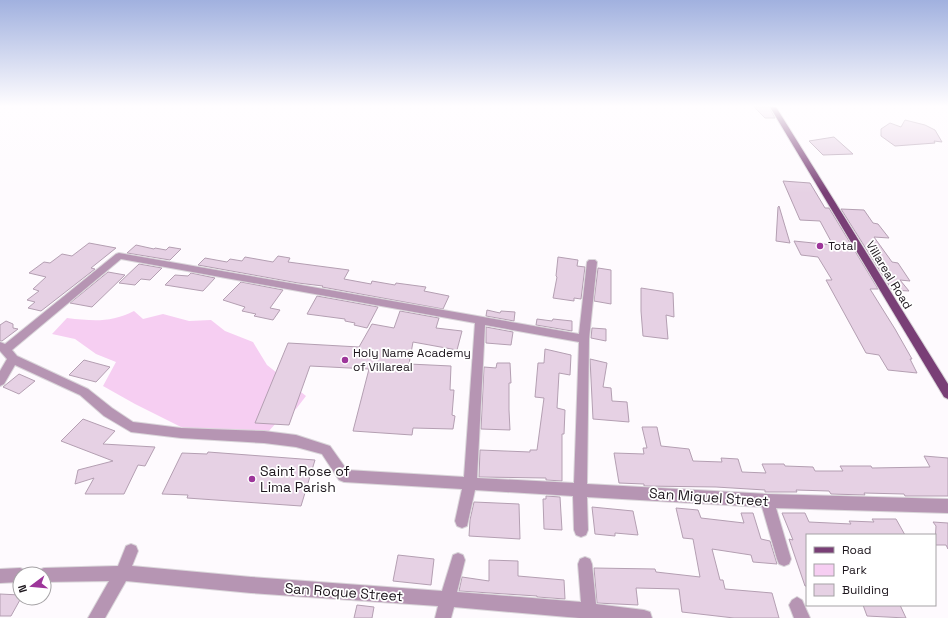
<svg xmlns="http://www.w3.org/2000/svg" width="948" height="618" viewBox="0 0 948 618" font-family="'Space Grotesk',sans-serif">
  <rect width="100%" height="100%" fill="#fefafe"/>
  <!-- green -->
  <path fill="#f6cef2" d="M134 311 143 319 163 314 189 321 211 320 225 331 253 342 267 365 306 396 296 409 278 421 267 433 195 434 135 404 103 386 116 362 96 354 75 339 52 334 67 318C93 321 110 323 134 311Z"/>
  <!-- building -->
  <g fill="#e6d1e4" stroke="#b49fb2">
    <path d="M754 107H769L775 118H765Z"/>
    <path d="M905 120 925 125 935 130 942 142 934 141 935 143 895 146 881 136V129L890 123 901 127Z"/>
    <path d="M834 137 853 154 823 155 809 141Z"/>
    <path d="M783 181 810 183 825 208H829L878 289H870L895 329 912 359H910L917 373 888 370 879 355 866 353 826 280H832L818 257 801 255 794 241 833 245 820 221 800 220Z"/>
    <path d="M779 206 790 243 776 241 778 207Z"/>
    <path d="M841 209 864 210 873 223 878 224 889 238 874 237 892 262 898 263 910 281 900 280 909 291 892 290Z"/>
    <path d="M89 243 116 248 91 268 95 269 41 311 28 308 35 302 27 300 39 291 33 289 46 277 29 273 44 262 50 263 62 254 72 256Z"/>
    <path d="M136 245 154 249 155 248 166 250 169 247 181 249 170 260 127 253Z"/>
    <path d="M278 256 290 258 288 262 349 270 344 279 371 284 372 281 395 285 396 283 426 287 424 291 449 296 443 309 322 287 323 286 298 283 198 265 205 258 227 262 230 259 242 261 245 257 273 262Z"/>
    <path d="M558 257 578 260 577 266 585 267 581 299 574 298V301L553 298 557 277 556 276Z"/>
    <path d="M139 264 162 268 150 280 141 279 135 285 119 283Z"/>
    <path d="M598 268 611 270V304L594 301Z"/>
    <path d="M108 272 125 275 92 307 70 303Z"/>
    <path d="M191 273 215 278 203 291 165 285 175 275 188 276Z"/>
    <path d="M241 282 283 290 270 308 280 310 273 320 254 316 256 314 242 311 245 307 223 300Z"/>
    <path d="M641 288 673 293 674 317 666 315 668 339 643 336 641 311Z"/>
    <path d="M317 296 378 307 367 328 354 325 355 323 345 321V319L307 314Z"/>
    <path d="M487 310 500 313 501 311 515 312 514 321 486 316Z"/>
    <path d="M400 311 439 318 436 328 462 331 457 350 413 342 409 364 451 366 450 390H454L452 415 455 416 453 429 413 428 412 435 353 431 369 369 310 366 289 425 255 423 288 343 359 347 372 324 394 328Z"/>
    <path d="M537 319 552 321 553 319 572 321V331L536 325Z"/>
    <path d="M6 321 13 324V328L18 329 2 341H0V325Z"/>
    <path d="M486 327 513 332 511 345 486 343Z"/>
    <path d="M592 328 606 329V341L591 338Z"/>
    <path d="M545 349 571 355 570 375 559 373 557 408 565 410 564 434H562V481L546 480V478L479 477 480 450 530 452V450H537L544 398 535 397 538 363H544Z"/>
    <path d="M590 359 607 363 603 387 611 388 612 401 627 402 629 422 593 419Z"/>
    <path d="M84 360 110 367 96 382 69 375Z"/>
    <path d="M497 363H510L511 383H509V410L510 430 481 429 484 367 496 368Z"/>
    <path d="M19 374 35 381 19 394 3 387Z"/>
    <path d="M83 419 115 431 103 444 155 447 145 466 138 465 124 494H85L94 478 75 484 78 470 113 461 61 441Z"/>
    <path d="M642 427H657L661 446 689 449 693 461 722 462 721 458 738 459 742 472 766 473 762 464H784L785 466 813 467 815 471H843L840 466H871L872 468 930 467 924 456 948 458V496H905L904 494 864 493 865 495 831 494 829 491 796 490 797 492H765V490L716 487 644 486V484L619 483 614 453 644 454 643 448H647Z"/>
    <path d="M208 452 315 460 301 506 187 498 188 495 162 494 182 453 207 454Z"/>
    <path d="M546 496 560 497 562 530 544 529 543 499H546Z"/>
    <path d="M474 502 519 504 520 539 469 536 470 520Z"/>
    <path d="M592 507 633 511 638 535 615 533V536L595 534Z"/>
    <path d="M676 508 698 510 701 518 744 523 741 513H753L761 539 770 541 777 564 753 562 751 555 712 549 720 580H723L725 589 772 593 779 618H734L682 612 679 589 636 588 638 605 597 603 594 568 655 569 656 572 700 577 693 539 683 538Z"/>
    <path d="M782 513H805L809 522 851 524 849 521 874 522 872 519H896L905 535H807V586H805L789 539 793 540Z"/>
    <path d="M933 522 948 523V549L946 545H935L936 526Z"/>
    <path d="M398 555 434 559 431 585 393 581Z"/>
    <path d="M489 560 518 561V576L564 580 565 599 537 597V596L459 591 462 577 489 581Z"/>
    <path d="M0 594 20 595 21 598 11 616H0Z"/>
    <path d="M357 605 374 607 372 618H354Z"/>
    <path d="M863 605H900L906 618 867 616Z"/>
  </g>
  <g fill="none" stroke-linecap="round" stroke-linejoin="round">
    <defs>
      <g id="minor">
        <path d="M119 253 579 334 587 262 589 260H595L597 262 589 339 587 484 767 494 948 499V513L776 508 791 559 789 564 784 566 779 564 777 559 762 507 587 497 588 530 586 535 581 537 576 535 574 530 573 496 475 490 467 526 462 528 457 526 455 521 462 489 344 482 339 480 322 454 296 447 264 443 181 438 131 432 104 416 80 395 15 365 4 384 0 386V371L7 359 0 351V342L5 344 116 254ZM121 259 475 323 464 477 347 470 330 446 296 435 264 431 181 428 133 422 112 408 88 389 17 356 12 350ZM485 325 579 342 574 483 477 478Z"/>
        <path d="M131 544 136 546 138 551 132 566 251 577 442 591 453 555 458 553 463 555 465 560 457 592 581 602 578 564 580 559 585 557 590 559 592 564 596 604 644 610 650 612 652 618H579L454 607 451 618H435L438 606 251 593 126 581 105 618H88L109 581 44 582V574H37L39 570 44 568 118 566 126 546Z"/>
        <path d="M20 568 25 570 27 574H20V582L0 583V569Z"/>
        <path d="M797 597 802 600 810 618H794L789 605 792 600Z"/>
      </g>
      <path id="major" d="M770 107H776L948 384V399L944 397Z"/>
    </defs>
    <!-- minor casing -->
    <use href="#minor" stroke="#dad6da" stroke-width="2"/>
    <!-- major casing -->
    <use href="#major" stroke="#dad6da" stroke-width="2"/>
    <!-- minor -->
    <use href="#minor" fill="#b695b3" fill-rule="evenodd"/>
    <!-- major -->
    <use href="#major" fill="#793f76" fill-rule="evenodd"/>
  </g>
  <!-- sky -->
  <linearGradient id="sky" x2="0" y2="1"><stop stop-color="#a1b1df"/><stop offset="0.55" stop-color="#fffdff"/><stop offset="1" stop-color="#fffdff" stop-opacity="0"/></linearGradient>
  <rect width="948" height="193" fill="url(#sky)"/>
  <!-- markers -->
  <g fill="#9d369a" stroke="#fff" stroke-width="1.5">
    <circle cx="820" cy="246" r="4"/>
    <circle cx="345" cy="360" r="4"/>
    <circle cx="252" cy="479" r="4"/>
  </g>
  <g text-anchor="middle" dominant-baseline="central" stroke-width="3.5" stroke-linejoin="round" paint-order="stroke">
    <!-- poi labels -->
    <g font-size="12" fill="#1d161d" stroke="#fff" text-anchor="start">
      <text x="828" y="246">Total</text>
      <text x="353" y="353">Holy Name Academy<tspan x="353" dy="14">of Villareal</tspan></text>
    </g>
    <!-- street labels -->
    <g font-size="12" fill="#1d161d" stroke="#fff">
      <text transform="translate(889 275) rotate(59)">Villareal Road</text>
    </g>
    <!-- near-poi labels -->
    <g font-size="14" fill="#1d161d" stroke="#fff" text-anchor="start">
      <text x="260" y="471">Saint Rose of<tspan x="260" dy="16">Lima Parish</tspan></text>
    </g>
    <!-- near-street labels -->
    <g font-size="14" fill="#1d161d" stroke="#fff">
      <text transform="translate(709 497) rotate(4)">San Miguel Street</text>
      <text transform="translate(344 592) rotate(4)">San Roque Street</text>
    </g>
  </g>
  <!-- legend -->
  <rect x="806" y="534" width="130" height="72" fill="#ffffff" stroke="#a5a2a5"/>
  <rect x="814" y="547" width="20" height="6" fill="#793f76" stroke="#a5a2a5"/>
  <text x="842" y="554" font-size="12" fill="#1d161d">Road</text>
  <rect x="814" y="564" width="20" height="12" fill="#f6cef2" stroke="#a5a2a5"/>
  <text x="842" y="574" font-size="12" fill="#1d161d">Park</text>
  <rect x="814" y="584" width="20" height="12" fill="#e6d1e4" stroke="#a5a2a5"/>
  <text x="842" y="594" font-size="12" fill="#1d161d">Building</text>
  <!-- north arrow -->
  <g transform="translate(32 586) rotate(254)"><circle r="19" fill="#ffffff" stroke="#a5a2a5"/>
  <path d="M0-3L7 15L0 10L-7 15Z" fill="#9d369a"/>
  <text y="-6" font-size="11" font-weight="bold" text-anchor="middle" fill="#1d161d">N</text>
  </g>
</svg>
